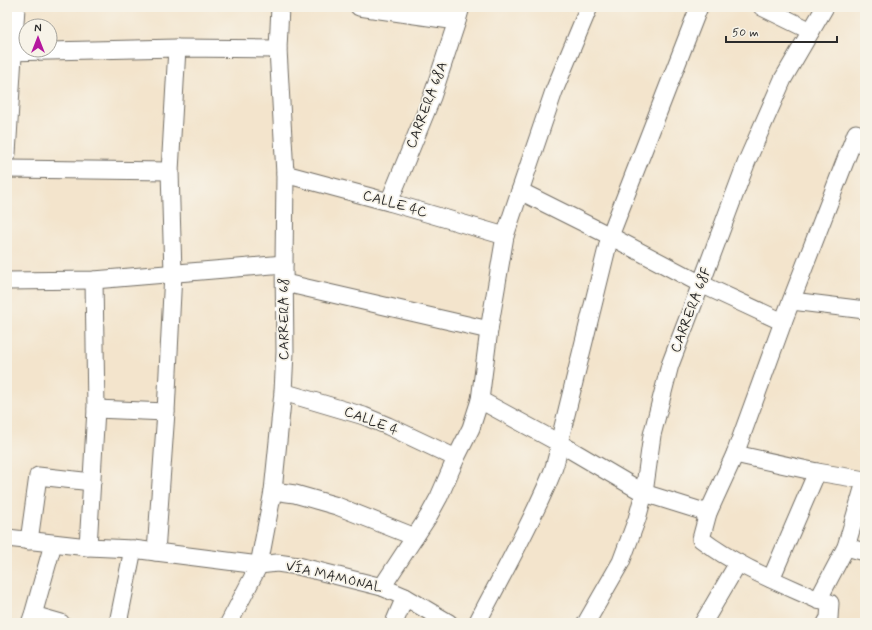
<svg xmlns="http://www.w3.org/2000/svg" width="872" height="630" viewBox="0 0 872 630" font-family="Mynerve,sans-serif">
  <rect width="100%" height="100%" fill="#f7f3e8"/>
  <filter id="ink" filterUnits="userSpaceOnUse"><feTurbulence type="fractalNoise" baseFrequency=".025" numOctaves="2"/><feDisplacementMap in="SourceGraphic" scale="8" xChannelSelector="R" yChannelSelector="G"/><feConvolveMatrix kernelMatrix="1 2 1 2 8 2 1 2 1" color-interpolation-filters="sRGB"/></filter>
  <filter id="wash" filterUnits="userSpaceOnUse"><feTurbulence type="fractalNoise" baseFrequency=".012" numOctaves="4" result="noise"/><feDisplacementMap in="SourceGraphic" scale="16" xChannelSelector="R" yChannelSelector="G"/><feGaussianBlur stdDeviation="0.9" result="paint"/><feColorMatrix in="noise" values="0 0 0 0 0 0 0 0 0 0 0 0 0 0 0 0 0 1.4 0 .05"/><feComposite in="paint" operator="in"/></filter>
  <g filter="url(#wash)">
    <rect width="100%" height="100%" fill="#f3e4cc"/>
  </g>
  <g filter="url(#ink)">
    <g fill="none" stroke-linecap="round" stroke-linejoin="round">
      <defs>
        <g id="minor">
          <path d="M359 7 457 21"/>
          <path d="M762 7 811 31"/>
          <path d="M7 52 177 48 278 49"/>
          <path d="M7 154 16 7"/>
          <path d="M7 169 170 171"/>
          <path d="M285 174 389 202 505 236"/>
          <path d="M520 191 610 236 701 284 783 322"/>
          <path d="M389 202 432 97 457 21 461 7"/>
          <path d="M7 281 94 280 284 264"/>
          <path d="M285 283 489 330"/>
          <path d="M792 301 865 310"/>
          <path d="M283 392 364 416 388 426 456 458"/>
          <path d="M480 400 559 443 644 493 708 513"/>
          <path d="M96 409 166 412"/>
          <path d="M735 454 817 472 865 480"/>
          <path d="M273 491 295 494 337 506 415 537"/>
          <path d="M7 538 88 547 133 549 156 552 259 565 277 563 298 566 382 587 405 597 449 623"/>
          <path d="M29 541 38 476 92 482"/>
          <path d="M88 547 96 409 94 280"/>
          <path d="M846 547 865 552"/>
          <path d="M156 552 166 412 173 273 170 171 177 48"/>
          <path d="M771 579 817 472"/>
          <path d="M382 587 428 517 439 497 456 458 471 428 480 400 489 330 505 236 520 191 554 91 589 7"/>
          <path d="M818 600 846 547 865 482"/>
          <path d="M33 615 61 623"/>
          <path d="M30 623 33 615 53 544"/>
          <path d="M118 623 133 549"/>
          <path d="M229 623 259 565 273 491 283 392 285 352 284 264 285 174 278 49 280 7"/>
          <path d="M394 623 405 597"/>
          <path d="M477 623C499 581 522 540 541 498 549 481 558 462 559 443L610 236 699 7"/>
          <path d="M586 623 621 562 637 519 644 493 652 435 670 365 701 284 747 161 783 79 825 7"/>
          <path d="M703 623 738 563"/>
          <path d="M826 623 829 618 830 603 818 600C778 582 736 566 701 539L708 513 735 454 783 322 856 133"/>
        </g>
      </defs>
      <!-- minor casing -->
      <use href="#minor" stroke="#716c63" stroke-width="19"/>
      <!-- minor -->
      <use href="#minor" stroke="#fff" stroke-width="17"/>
    </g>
  </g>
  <g text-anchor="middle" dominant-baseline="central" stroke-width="3.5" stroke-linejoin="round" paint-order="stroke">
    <!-- street labels -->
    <g font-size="14" fill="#2b2b2b" stroke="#f7f3e8">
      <text transform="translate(427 105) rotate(-69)">CARRERA 68A</text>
      <text transform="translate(395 204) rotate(16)">CALLE 4C</text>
      <text transform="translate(691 310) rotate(-69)">CARRERA 68F</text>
      <text transform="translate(284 319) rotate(-90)">CARRERA 68</text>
      <text transform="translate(371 421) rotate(21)">CALLE 4</text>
      <text transform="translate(334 577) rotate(13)">VÍA MAMONAL</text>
    </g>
  </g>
  <!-- margin -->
  <rect width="872" height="630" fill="none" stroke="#f7f3e8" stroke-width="24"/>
  <!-- north arrow -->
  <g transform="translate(38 38)"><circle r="19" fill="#f7f3e8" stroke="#a5a39c"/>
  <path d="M0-3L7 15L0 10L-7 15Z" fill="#b5179e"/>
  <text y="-6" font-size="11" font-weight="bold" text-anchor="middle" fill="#2b2b2b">N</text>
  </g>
  <!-- scale -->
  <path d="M726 36v6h111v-6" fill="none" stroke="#2b2b2b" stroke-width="2"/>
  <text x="732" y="36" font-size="12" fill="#2b2b2b" stroke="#f7f3e8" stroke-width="3" paint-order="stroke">50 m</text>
</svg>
